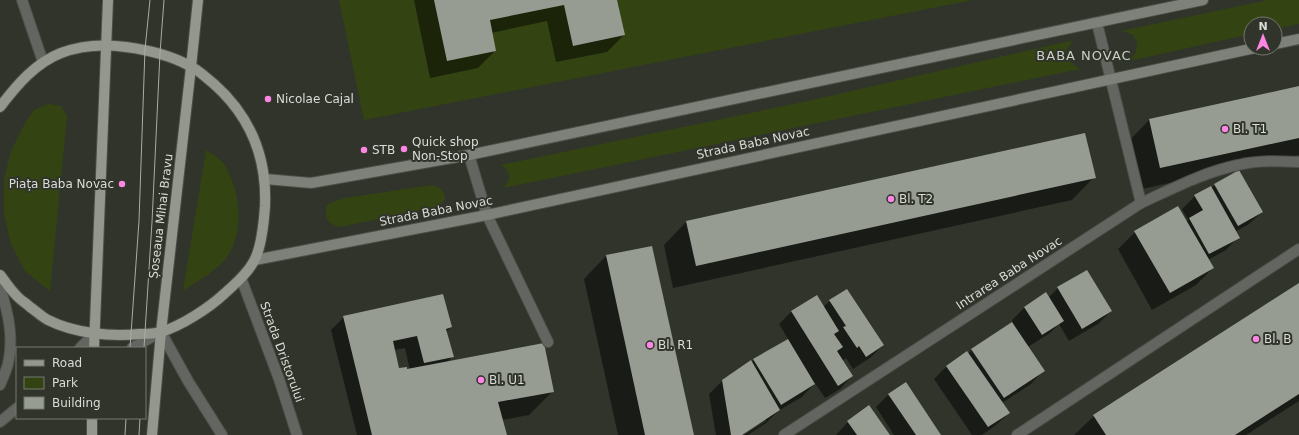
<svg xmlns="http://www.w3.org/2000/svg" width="1299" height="435" viewBox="0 0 1299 435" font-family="'DejaVu Sans',sans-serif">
  <rect width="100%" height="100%" fill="#30342b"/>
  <!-- green -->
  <g fill="#334412">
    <path d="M339 0H973L364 120Z"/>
    <path d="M1268 0H1299V24L1275 29V24H1251V34L1129 61 1136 52 1137 42 1132 34 1121 31Z"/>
    <path d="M1074 40C1061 54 1065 60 1080 69L503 188C512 178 512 173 501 165L808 101Z"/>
    <path d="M48 104 61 106 67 116 50 291 25 271 11 244 4 213V180L11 151 24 125 34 110Z"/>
    <path d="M206 150C212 154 219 158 223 163 226 166 227 171 229 174 242 199 243 240 223 262 212 273 196 282 183 291Z"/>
    <path d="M432 185C441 187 445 191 445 200L439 206 340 227C328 224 325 219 326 207L330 203 345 198Z"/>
  </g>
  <!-- shadow -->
  <g fill="#0007" fill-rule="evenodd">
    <path d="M414 0H616L624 35 607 52 556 62 547 21 491 33 495 51 478 68 430 78Z"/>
    <path d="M1299 87V155L1137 190 1127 143 1149 120Z"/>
    <path d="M1094 177 1072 200 673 288 664 245 686 222Z"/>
    <path d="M1215 185 1262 212 1249 224 1235 232 1238 237 1226 250 1208 260 1213 268 1196 285 1152 310 1118 249 1135 232 1186 222 1188 220 1182 209 1195 196 1211 188Z"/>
    <path d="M606 256 693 435H618L584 279Z"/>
    <path d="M1086 271 1111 311 1098 324 1069 341 1059 324 1050 333 1028 347 1043 371 1031 384 1002 403 1009 413 996 425 982 435H972L934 379 947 366 968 354 972 350 1013 322 1012 320 1024 308 1046 294 1048 298 1058 288Z"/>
    <path d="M1299 285V401L1246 435H1074L1094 416Z"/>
    <path d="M847 290 883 345 870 358 853 369 846 358 842 361 852 376 840 389 825 398 815 383 802 397 778 411 766 423 748 435H744L766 421V418L741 435H716L709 394 722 381 788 339 779 324 791 312 816 296 823 307 830 301Z"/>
    <path d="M344 317 451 327 446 332 453 356 446 363 553 391 529 415 502 420 506 435H357L331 330ZM405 348 410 370H398L394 350Z"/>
    <path d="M888 395 940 435H894L876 407Z"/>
    <path d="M848 422 889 435H836Z"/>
  </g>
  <!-- building -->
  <g fill="#979c92">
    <path d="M434 0H617L625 35 573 46 564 5 490 20 496 51 447 61Z"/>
    <path d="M1299 86V138L1160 168 1149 119Z"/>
    <path d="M1085 133 1096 178 696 266 686 221Z"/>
    <path d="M1239 170 1263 212 1238 226 1214 184Z"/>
    <path d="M1211 186 1240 238 1209 254 1189 218 1203 210 1194 195Z"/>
    <path d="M1178 206 1214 268 1170 293 1134 231Z"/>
    <path d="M652 246 694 435H645L606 255Z"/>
    <path d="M1087 270 1112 311 1082 329 1057 287Z"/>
    <path d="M1299 283V394L1235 435H1106L1093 415Z"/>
    <path d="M847 289 884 345 866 357 859 346 857 348 843 327 846 326 829 300Z"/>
    <path d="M1046 292 1064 321 1042 335 1024 307Z"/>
    <path d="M443 294 452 327 446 329 454 357 424 363 417 336 393 341 399 368 407 367V369L544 343 554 392 498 402 507 435H372L343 316Z"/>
    <path d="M817 295 839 331 834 334 843 347 837 351 853 376 838 386 791 311Z"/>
    <path d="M1012 322 1045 371 1004 398 971 349Z"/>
    <path d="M788 339 815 384 781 405 753 359Z"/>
    <path d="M967 351 1010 413 988 427 946 366Z"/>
    <path d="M751 360 780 410 742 435H731L722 380Z"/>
    <path d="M906 382 941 435H916L888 394Z"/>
    <path d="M869 405 890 435H857L847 421Z"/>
  </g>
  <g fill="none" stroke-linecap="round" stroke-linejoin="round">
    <defs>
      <g id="service">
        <path d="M469 155 487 215 548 342"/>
        <path d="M1141 203C1172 189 1204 172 1238 165 1258 160 1279 161 1299 162"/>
        <path d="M1017 435 1299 249"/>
      </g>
      <path id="minor" d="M784 435 1141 203 1097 23"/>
      <g id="tertiary">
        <path d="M22 0 43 62"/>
        <path d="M241 278 279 379 297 435"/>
        <path d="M0 287C8 312 14 337 8 364 6 371 3 378 0 385"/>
        <path d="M80 348 95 333"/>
        <path d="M132 348 161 332 188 381 222 435"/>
        <path d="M0 422 17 408"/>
      </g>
      <g id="secondary">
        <path d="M1275 44 1299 39"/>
        <path d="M265 179 311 183 469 155 1203 0"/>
        <path d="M255 260 487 215 1255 48"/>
      </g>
      <g id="primary">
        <path d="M0 107C16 86 35 63 61 53 82 45 104 44 126 47 149 50 170 55 190 66 199 70 206 78 214 84 250 116 267 158 265 206 264 221 261 248 254 261 247 274 235 284 224 294 209 308 181 326 161 332 154 334 146 334 139 334 110 337 74 333 48 320 42 317 36 311 30 307 26 303 20 300 16 295 10 289 5 281 0 275"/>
        <path d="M94 348 108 0"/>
        <path d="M92 435V418"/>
        <path d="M152 435 161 332 191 67 198 0"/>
      </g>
    </defs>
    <!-- service casing -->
    <use href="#service" stroke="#4b4f47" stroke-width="12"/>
    <!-- minor casing -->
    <use href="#minor" stroke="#4b4f47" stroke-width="12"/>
    <!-- tertiary casing -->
    <use href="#tertiary" stroke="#4b4f47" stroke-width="12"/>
    <!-- secondary casing -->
    <use href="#secondary" stroke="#4b4f47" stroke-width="12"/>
    <!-- primary casing -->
    <use href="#primary" stroke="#4b4f47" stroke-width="12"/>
    <!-- service -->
    <use href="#service" stroke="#636561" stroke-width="10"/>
    <!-- minor -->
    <use href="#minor" stroke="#636561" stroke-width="10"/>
    <!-- tertiary -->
    <use href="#tertiary" stroke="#636561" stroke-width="10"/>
    <!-- secondary -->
    <use href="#secondary" stroke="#7e817a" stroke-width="10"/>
    <!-- primary -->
    <use href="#primary" stroke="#93978e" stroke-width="10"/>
    <!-- tram -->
    <g stroke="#a9aca6" stroke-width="1">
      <path d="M130 348 139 221 145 49 150 0"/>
      <path d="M144 348 152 222 160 53 164 0"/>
      <path d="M125 435 126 418"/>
      <path d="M139 435 140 418"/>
    </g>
  </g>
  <!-- markers -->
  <g fill="#fd86e3" stroke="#30342b" stroke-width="1.5">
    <circle cx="268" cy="99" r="4"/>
    <circle cx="1225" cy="129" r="4"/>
    <circle cx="404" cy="149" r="4"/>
    <circle cx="364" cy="150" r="4"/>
    <circle cx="122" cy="184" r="4"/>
    <circle cx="891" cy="199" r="4"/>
    <circle cx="1256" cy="339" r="4"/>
    <circle cx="650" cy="345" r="4"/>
    <circle cx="481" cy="380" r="4"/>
  </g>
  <g text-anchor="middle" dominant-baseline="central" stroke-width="4" stroke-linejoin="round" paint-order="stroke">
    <!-- poi labels -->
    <g font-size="12" fill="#daddd7" stroke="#30342b" text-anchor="start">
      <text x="276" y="99">Nicolae Cajal</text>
      <text x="1233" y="129">Bl. T1</text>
      <text x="412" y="142">Quick shop<tspan x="412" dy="14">Non-Stop</tspan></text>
      <text x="372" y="150">STB</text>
      <text x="114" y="184" text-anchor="end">Piața Baba Novac</text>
      <text x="899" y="199">Bl. T2</text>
      <text x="1264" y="339">Bl. B</text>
      <text x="658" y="345">Bl. R1</text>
      <text x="489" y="380">Bl. U1</text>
    </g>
    <!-- street labels -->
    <g font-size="12" fill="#daddd7" stroke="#30342b">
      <text transform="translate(753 143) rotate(-12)">Strada Baba Novac</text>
      <text transform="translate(436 211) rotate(-11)">Strada Baba Novac</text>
      <text transform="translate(161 216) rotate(-83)">Șoseaua Mihai Bravu</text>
      <text transform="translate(1009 273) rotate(-33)">Intrarea Baba Novac</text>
      <text transform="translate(282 352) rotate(70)">Strada Dristorului</text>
    </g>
    <!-- neighbourhood labels -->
    <g font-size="13" letter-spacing="1" fill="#cbd0c5" stroke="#30342b">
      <text x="1084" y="55">BABA NOVAC</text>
    </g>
  </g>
  <!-- legend -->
  <rect x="16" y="347" width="130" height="72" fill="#30342b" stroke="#747870"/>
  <rect x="24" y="360" width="20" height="6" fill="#93978e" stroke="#747870"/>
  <text x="52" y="367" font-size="12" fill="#daddd7">Road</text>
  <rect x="24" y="377" width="20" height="12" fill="#334412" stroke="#747870"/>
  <text x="52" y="387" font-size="12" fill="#daddd7">Park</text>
  <rect x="24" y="397" width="20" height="12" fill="#979c92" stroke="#747870"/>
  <text x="52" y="407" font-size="12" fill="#daddd7">Building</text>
  <!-- north arrow -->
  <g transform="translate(1263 36)"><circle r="19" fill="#30342b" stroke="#747870"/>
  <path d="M0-3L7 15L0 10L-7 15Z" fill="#fd86e3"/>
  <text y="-6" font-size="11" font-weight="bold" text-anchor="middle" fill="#daddd7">N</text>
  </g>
</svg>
